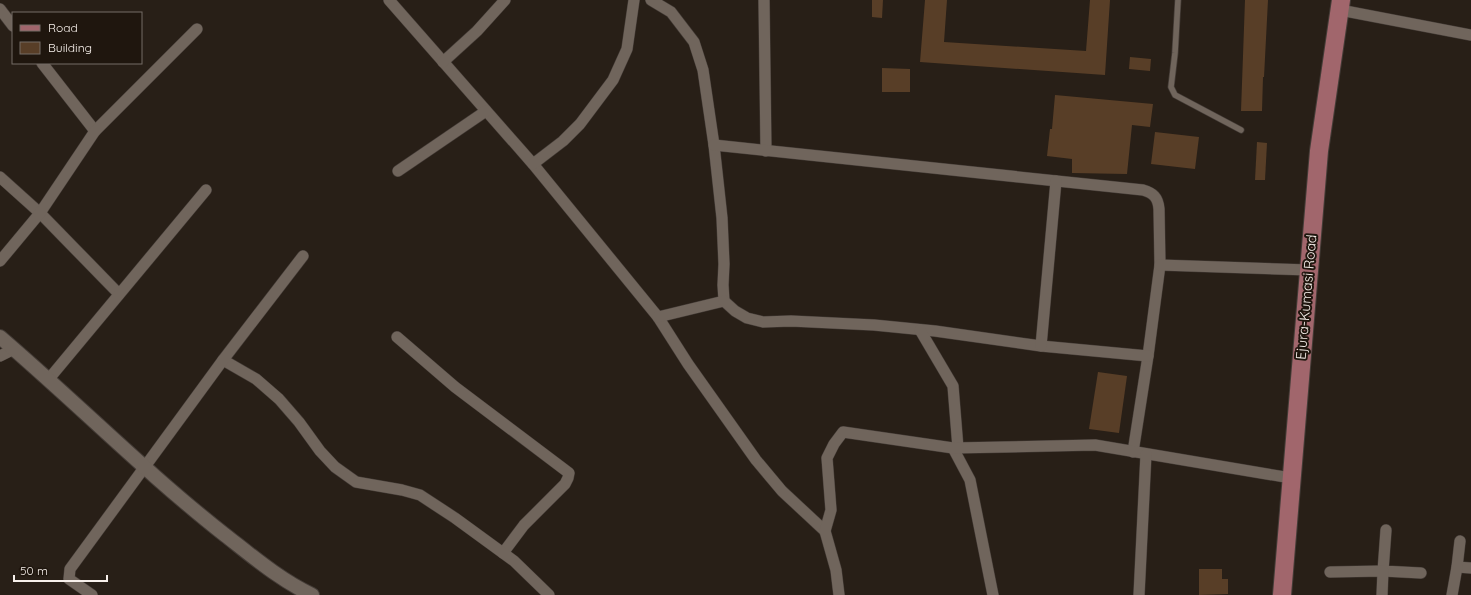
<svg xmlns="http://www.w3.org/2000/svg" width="1471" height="595" viewBox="0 0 1471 595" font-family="Quicksand,sans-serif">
  <rect width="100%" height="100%" fill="#281f17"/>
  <!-- building -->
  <g fill="#583e27">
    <path d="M872 0H883L882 18 872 17Z"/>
    <path d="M925 0H947L944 42 1086 51 1090 0H1110L1105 75 920 62Z"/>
    <path d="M1245 0H1268L1264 77H1263L1262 111H1241Z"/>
    <path d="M1130 57 1151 59 1150 71 1129 69Z"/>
    <path d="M882 68 910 69V92H882Z"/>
    <path d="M1055 95 1153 104 1150 127 1132 125 1127 174 1072 173V159L1047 156 1050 129H1052Z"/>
    <path d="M1155 132 1199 137 1195 169 1151 164Z"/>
    <path d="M1257 142 1267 143 1265 180H1255Z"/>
    <path d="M1098 372 1127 376 1119 433 1089 429Z"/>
    <path d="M1199 569H1222V579H1228V594L1199 595Z"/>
  </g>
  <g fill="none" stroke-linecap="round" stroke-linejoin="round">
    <defs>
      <path id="service" d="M1178 0 1175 53 1171 87 1175 95 1241 130"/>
      <g id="minor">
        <path d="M389 0 533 164 658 317 688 364 756 460 782 491 825 531"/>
        <path d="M651 0 671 12 694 42 703 70 714 145 722 218 724 264 723 285 724 301 658 317"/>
        <path d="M764 0 766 151"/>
        <path d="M0 9 13 26"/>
        <path d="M1340 10 1471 35"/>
        <path d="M443 62 477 31 505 0"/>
        <path d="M42 63 95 131"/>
        <path d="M714 145 1143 190C1153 193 1158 197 1159 209L1160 265 1148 356 1133 452"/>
        <path d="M533 164 563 141 580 124 613 80 627 49 634 0"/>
        <path d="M398 171 486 111"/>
        <path d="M0 177 40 213 119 294"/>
        <path d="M0 261 40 213 95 131 197 29"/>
        <path d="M1160 265 1309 270"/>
        <path d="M724 301 735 311 747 318 763 322 791 321 874 325 935 331 1041 346 1148 356"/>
        <path d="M920 330 953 386 958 448"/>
        <path d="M397 337 455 387 569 473 568 478 565 484 524 525 503 553"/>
        <path d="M1041 346 1056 181"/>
        <path d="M0 356 14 349"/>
        <path d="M223 360 256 379 279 399 299 422 320 451 335 467 356 482 402 490 420 495 455 518 514 561 549 595"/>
        <path d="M48 380 206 190"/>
        <path d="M953 448 970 480 993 595"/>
        <path d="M1386 530 1383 571 1421 573"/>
        <path d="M1457 567 1471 568"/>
        <path d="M1330 572 1383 571 1382 595"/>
        <path d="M92 595 69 579 70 569 223 360 303 256"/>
        <path d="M839 595 836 570 825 531 831 510 827 458 834 444 843 432 953 448 1095 445 1291 478"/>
        <path d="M1139 595 1146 454"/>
        <path d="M1452 595 1457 567 1460 541"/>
      </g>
      <path id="tertiary" d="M0 337C76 402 146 473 225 535 252 556 280 580 312 595"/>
      <path id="primary" d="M1282 595 1319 151 1341 0"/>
    </defs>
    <!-- service casing -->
    <use href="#service" stroke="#443c37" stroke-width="7"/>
    <!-- minor casing -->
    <use href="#minor" stroke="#443c37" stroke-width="12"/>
    <!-- tertiary casing -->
    <use href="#tertiary" stroke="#443c37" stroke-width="16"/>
    <!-- primary casing -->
    <use href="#primary" stroke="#443c37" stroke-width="20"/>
    <!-- service -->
    <use href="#service" stroke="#70655c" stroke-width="5.5"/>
    <!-- minor -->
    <use href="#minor" stroke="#70655c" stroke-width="11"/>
    <!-- tertiary -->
    <use href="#tertiary" stroke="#70655c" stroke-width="14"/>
    <!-- primary -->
    <use href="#primary" stroke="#a1666c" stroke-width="18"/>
  </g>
  <g text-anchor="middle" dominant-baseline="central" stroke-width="4" stroke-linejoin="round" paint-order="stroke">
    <!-- street labels -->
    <g font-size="14" fill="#f7f0eb" stroke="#1f160e">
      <text transform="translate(1306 297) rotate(-85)">Ejura-Kumasi Road</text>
    </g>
  </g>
  <!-- legend -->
  <rect x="12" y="12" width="130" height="52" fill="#1f160e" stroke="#756d66"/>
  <rect x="20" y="25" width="20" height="6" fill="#a1666c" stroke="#756d66"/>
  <text x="48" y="32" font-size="12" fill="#f7f0eb">Road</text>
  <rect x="20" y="42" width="20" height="12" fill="#583e27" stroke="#756d66"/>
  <text x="48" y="52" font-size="12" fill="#f7f0eb">Building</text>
  <!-- scale -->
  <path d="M14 575v6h93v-6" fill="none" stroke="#f7f0eb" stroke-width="2"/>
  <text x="20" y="575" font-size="12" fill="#f7f0eb" stroke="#1f160e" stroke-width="3" paint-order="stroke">50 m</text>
</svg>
